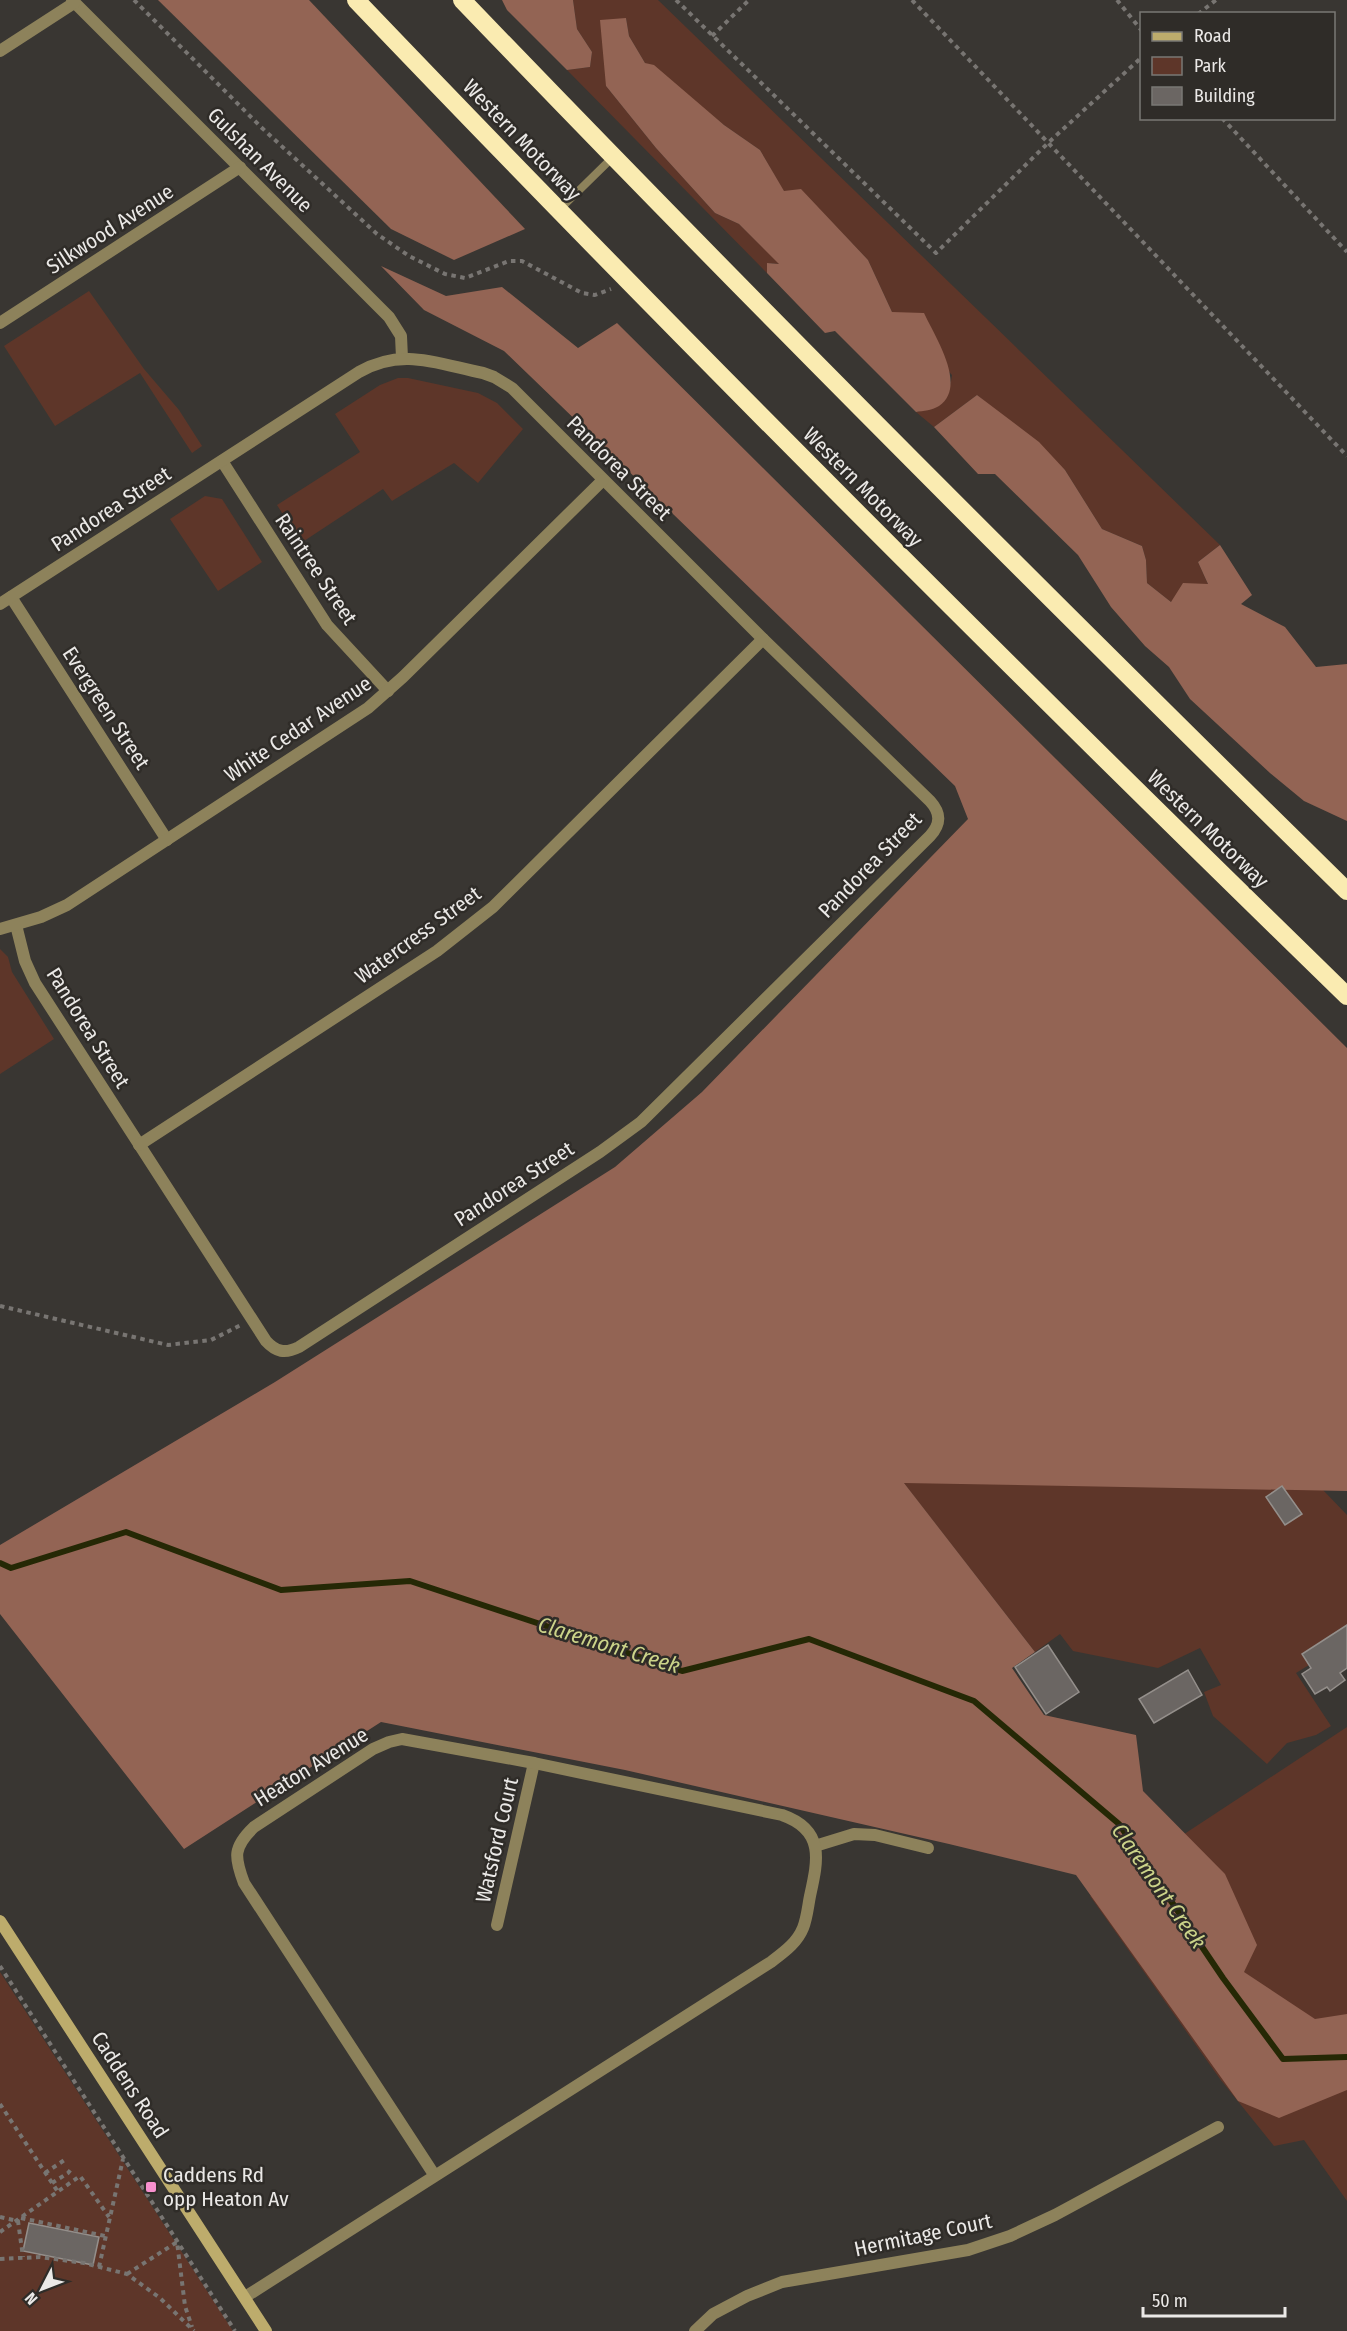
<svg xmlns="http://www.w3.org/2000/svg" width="1347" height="2331" viewBox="0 0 1347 2331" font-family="'Fira Sans Condensed',sans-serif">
  <rect width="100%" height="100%" fill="#393632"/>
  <!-- green -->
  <g fill="#5e3629">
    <path d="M573 0H658L1220 545 1198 562 1208 584 1171 602 1147 583 1146 560 1142 546 1102 529 1065 470 977 395 934 427 916 412C943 406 948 403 952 375L892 312 868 260 801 190 784 192 760 150 724 125 645 63 629 36 626 18 606 86 656 148 715 213 739 224 780 264 767 263V273L567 70 590 67 592 52 577 29Z"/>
    <path d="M89 291 144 369 179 410 202 446 192 453 140 373 55 426 4 346Z"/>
    <path d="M398 378H408L478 393 497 403 523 429 478 483 454 463 392 501 383 489 301 543 277 505 360 452 335 414 380 385Z"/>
    <path d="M205 496 222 499 262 562 218 591 170 519Z"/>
    <path d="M0 949 8 957 12 972 54 1039 0 1074Z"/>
    <path d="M903 1482 1323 1490 1347 1515V1625L1302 1654 1309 1665 1296 1673 1331 1726 1316 1735 1287 1743 1267 1764 1213 1716 1204 1692 1221 1685 1200 1648 1158 1668 1073 1651 1060 1634 1035 1652Z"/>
    <path d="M1347 1727V2201L1304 2140 1274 2146 1220 2079 1090 1896Z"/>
    <path d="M0 1972 233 2331H0Z"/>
  </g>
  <!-- forest -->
  <g fill="#936454">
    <path d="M158 0H309L525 229 454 260 391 229Z"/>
    <path d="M502 0H573L577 29 592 52 590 67 567 70 507 10Z"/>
    <path d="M626 18 629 36 645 63 654 65 724 125 760 150 784 191 801 189 868 260 892 312 924 313C935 337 968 386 939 406 933 410 923 411 916 412L835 331 825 333 767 273V263L779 264 739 224 715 213 656 148 606 86 600 20Z"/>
    <path d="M381 266 446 296 502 287 578 348 617 323 1347 1048V1491L904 1483 1035 1652 1012 1668 1044 1715 1136 1735 1143 1791 1225 1874 1257 1945 1244 1972 1315 2019 1347 2014V2090L1279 2118 1238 2101 1076 1875 949 1844 625 1770 381 1722 184 1849 0 1614V1545L275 1382 615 1167 702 1092 968 819 955 786 504 351 424 310Z"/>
    <path d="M977 395 1039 442 1065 470 1102 529 1142 546 1146 560 1147 583 1171 602 1183 583 1208 584 1198 562 1220 545 1252 595 1241 604 1285 627 1316 667 1347 664V821L1304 801 1270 773 1190 699 1169 667 1145 646 1111 607 1078 555 995 474H978L934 427Z"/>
  </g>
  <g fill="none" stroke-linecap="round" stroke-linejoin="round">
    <!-- stream -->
    <path stroke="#252805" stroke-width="6" d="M0 1563 11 1568 126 1532 281 1590 410 1581 682 1671 809 1639 974 1701 1119 1824 1223 1978 1283 2059 1347 2057"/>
  </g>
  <!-- building -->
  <g fill="#6b6663" stroke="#948f8b" stroke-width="1.5">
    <path d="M1282 1486 1302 1514 1285 1525 1266 1497Z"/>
    <path d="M1347 1625V1668L1340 1673 1345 1680 1330 1691 1327 1687 1315 1694 1302 1674 1311 1668 1302 1654Z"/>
    <path d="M1048 1645 1079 1692 1046 1714 1015 1667Z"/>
    <path d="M1188 1670 1202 1695 1154 1723 1139 1699Z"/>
    <path d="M29 2223 99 2237 93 2265 23 2251Z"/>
  </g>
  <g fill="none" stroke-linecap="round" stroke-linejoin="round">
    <!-- path -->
    <g stroke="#787572" stroke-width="4" stroke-dasharray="4.5 4.5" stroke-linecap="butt">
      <path d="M134 0 262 128 377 234 409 256 445 274 465 278 509 261H522L582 293 595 295 611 289"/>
      <path d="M676 0 936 253 1049 142 1142 57"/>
      <path d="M912 0 1347 456"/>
      <path d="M1117 0 1142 31"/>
      <path d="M1198 14 1216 0"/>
      <path d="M712 36 749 0"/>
      <path d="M1222 118 1347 252"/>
      <path d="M0 1306 168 1345 211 1340 241 1325"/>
      <path d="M0 1966 235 2331"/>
      <path d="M0 2104 58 2192"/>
      <path d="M45 2173 66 2159"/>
      <path d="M52 2183 68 2173 72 2168"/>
      <path d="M0 2217 18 2221 23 2257"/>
      <path d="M21 2218 105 2236"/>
      <path d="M0 2232 80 2176 109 2217"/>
      <path d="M0 2259 40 2257 84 2263 127 2274 160 2298 194 2331"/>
      <path d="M99 2267 123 2159"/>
      <path d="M127 2274 177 2242 185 2306 192 2327"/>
    </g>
    <!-- lane -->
    <path stroke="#8d825b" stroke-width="8" d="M559 210 613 157"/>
    <!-- street -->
    <g stroke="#8d825b" stroke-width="12">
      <path d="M72 0 389 317 401 336 402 358"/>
      <path d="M0 51 74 3"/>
      <path d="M0 323 240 167"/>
      <path d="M222 461 327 625 388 691"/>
      <path d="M11 597 167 840"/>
      <path d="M0 604 359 372C402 347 438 364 483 373L494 377 512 388 763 639 930 801C941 813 941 824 930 836L641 1122 600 1152 299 1347C285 1354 276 1352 266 1341L35 983 25 961 16 925"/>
      <path d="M0 929 41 917 67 905 368 708 403 677 603 480"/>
      <path d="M139 1145 437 951 493 907 763 639"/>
      <path d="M815 1846 854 1834 875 1835 928 1848"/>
      <path d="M497 1925 534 1763"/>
      <path d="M245 2297 771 1962C784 1952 797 1943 803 1928 807 1918 808 1906 810 1896 818 1860 825 1830 782 1815L534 1763 402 1739 389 1742 373 1749 254 1827C233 1847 234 1857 244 1883L435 2176"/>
      <path d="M695 2331 713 2314 747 2296 782 2282 968 2250 1010 2236 1055 2215 1218 2127"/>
    </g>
    <!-- secondary -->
    <path stroke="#bdac6c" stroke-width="12" d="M0 1921 266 2331"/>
    <!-- highway -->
    <g stroke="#faebb1" stroke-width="18">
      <path d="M356 0C680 339 1011 669 1347 996"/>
      <path d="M462 0C752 302 1048 598 1347 891"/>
    </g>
  </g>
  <!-- markers -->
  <rect fill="#f790ce" stroke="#2f2c28" stroke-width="2" x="145" y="2181" width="12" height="12" rx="3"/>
  <g text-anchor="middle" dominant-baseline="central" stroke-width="5" stroke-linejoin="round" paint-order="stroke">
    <!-- street labels -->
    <g font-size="21" fill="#ebe9e7" stroke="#2f2c28">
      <text transform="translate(522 140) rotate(46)">Western Motorway</text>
      <text transform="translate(260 160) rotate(45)">Gulshan Avenue</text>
      <text transform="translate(110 229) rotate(-33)">Silkwood Avenue</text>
      <text transform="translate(619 468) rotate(45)">Pandorea Street</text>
      <text transform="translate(863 487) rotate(45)">Western Motorway</text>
      <text transform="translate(111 509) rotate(-33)">Pandorea Street</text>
      <text transform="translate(316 569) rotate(56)">Raintree Street</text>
      <text transform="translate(106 708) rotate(57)">Evergreen Street</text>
      <text transform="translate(298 729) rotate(-34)">White Cedar Avenue</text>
      <text transform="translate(1208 829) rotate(44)">Western Motorway</text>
      <text transform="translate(870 865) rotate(-46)">Pandorea Street</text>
      <text transform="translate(418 935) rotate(-36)">Watercress Street</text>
      <text transform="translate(88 1028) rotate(58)">Pandorea Street</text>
      <text transform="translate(514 1184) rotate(-33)">Pandorea Street</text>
      <text transform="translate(311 1767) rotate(-32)">Heaton Avenue</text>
      <text transform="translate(497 1840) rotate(-77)">Watsford Court</text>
      <text transform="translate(130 2085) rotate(57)">Caddens Road</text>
      <text transform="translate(923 2235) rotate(-12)">Hermitage Court</text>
    </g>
    <!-- poi labels -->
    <g font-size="21" fill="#ebe9e7" stroke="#2f2c28" text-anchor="start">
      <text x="163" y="2175">Caddens Rd<tspan x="163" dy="24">opp Heaton Av</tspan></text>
    </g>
    <!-- water labels -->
    <g font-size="22" font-style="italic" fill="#cbd389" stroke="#2f2c28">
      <text transform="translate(609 1645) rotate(17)">Claremont Creek</text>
      <text transform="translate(1159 1886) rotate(55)">Claremont Creek</text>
    </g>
  </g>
  <!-- legend -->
  <rect x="1140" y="12" width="195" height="108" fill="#2f2c28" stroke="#7a7874" stroke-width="1.5"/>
  <rect x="1152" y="32" width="30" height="9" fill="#bdac6c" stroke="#7a7874" stroke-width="1.5"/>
  <text x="1194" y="42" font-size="18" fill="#ebe9e7">Road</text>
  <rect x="1152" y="57" width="30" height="18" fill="#5e3629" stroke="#7a7874" stroke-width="1.5"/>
  <text x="1194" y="72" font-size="18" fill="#ebe9e7">Park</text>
  <rect x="1152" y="87" width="30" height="18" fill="#6b6663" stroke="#7a7874" stroke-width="1.5"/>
  <text x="1194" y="102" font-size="18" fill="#ebe9e7">Building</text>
  <!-- north arrow -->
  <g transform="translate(42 2289) rotate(228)" stroke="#2f2c28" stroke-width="4.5" paint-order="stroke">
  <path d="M0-4.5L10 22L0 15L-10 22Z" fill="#ebe9e7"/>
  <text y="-9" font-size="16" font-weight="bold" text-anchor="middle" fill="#ebe9e7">N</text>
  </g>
  <!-- scale -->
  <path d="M1143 2307v9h142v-9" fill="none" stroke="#ebe9e7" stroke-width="3"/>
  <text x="1152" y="2307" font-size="18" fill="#ebe9e7" stroke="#2f2c28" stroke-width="4.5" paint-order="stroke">50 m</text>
</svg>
